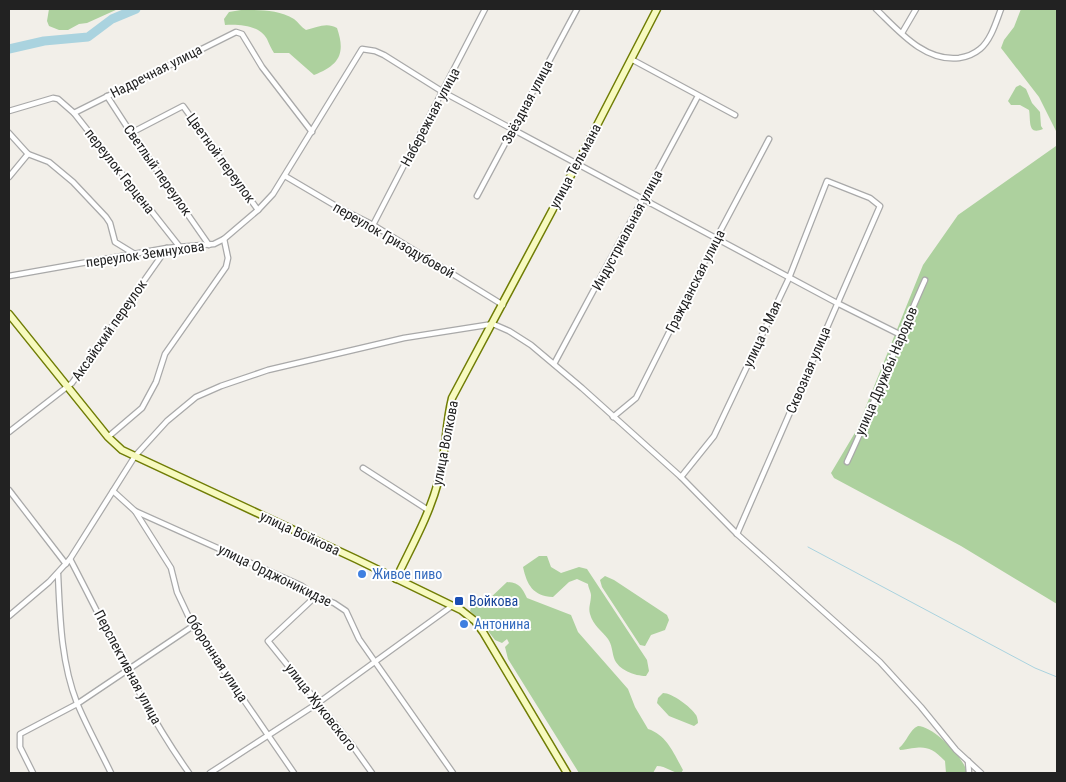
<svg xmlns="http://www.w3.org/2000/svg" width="1066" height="782" viewBox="0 0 1066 782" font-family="'Roboto Condensed',sans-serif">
  <rect width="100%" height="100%" fill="#f2efe9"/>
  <!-- forest -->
  <g fill="#add19e">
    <path d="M49 9H118L87 23 79 24 68 30H59L49 26 47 21Z"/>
    <path d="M1021 9H1057V133L1039 97 1001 48 1004 40 1014 27Z"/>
    <path d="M241 10C258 10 278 9 294 19 298 22 301 27 306 30 317 27 327 22 337 28 346 54 339 65 314 75L289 53H274C271 48 269 44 267 39 260 25 238 24 225 25L224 19 229 12Z"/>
    <path d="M1020 85 1026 89 1032 103 1040 112 1041 126 1043 129C1027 136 1031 120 1029 110L1020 105H1011L1008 101 1016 87Z"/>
    <path d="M1057 142V604L961 546 834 478 831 473 856 431 923 265 958 215 1056 146Z"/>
    <path d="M539 556H547L551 567 561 573 579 567 587 569 647 660 649 671 646 676C635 676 618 670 614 658 612 651 612 645 608 639 602 631 593 625 590 614 588 607 591 603 591 595 591 592 588 587 588 584L577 579 569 582 553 597C533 596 527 585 523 567Z"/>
    <path d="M605 576 614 580 667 615 669 620 665 630 651 635 645 646 640 645 602 587 600 580Z"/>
    <path d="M507 582C520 583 522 588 527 598L571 615 578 632 628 689 635 707 648 729C667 735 674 754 683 770L681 773C672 773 666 766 657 766L653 773H579L508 659 505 647 509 643 507 639 502 643 495 640 478 618 470 611 473 599 488 600Z"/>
    <path d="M663 693C672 693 691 707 696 715 697 716 698 721 698 723L694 726 669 716 657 703 658 698Z"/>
    <path d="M918 726C933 726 965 758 967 773H946L945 761C928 743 922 747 900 750L899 748C907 742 909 730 918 726Z"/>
  </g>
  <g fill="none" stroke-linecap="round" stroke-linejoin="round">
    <!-- stream -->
    <path stroke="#aad3df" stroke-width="1" d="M808 547 1035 668 1057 677"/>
    <!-- river -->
    <path stroke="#aad3df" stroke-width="9" d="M9 49 44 41 88 37 112 19 136 9"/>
    <defs>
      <g id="street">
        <path d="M876 9C898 30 924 62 959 58 966 57 974 54 980 49 991 40 996 22 1001 9"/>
        <path d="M902 33 916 9"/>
        <path d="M631 59 735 115"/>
        <path d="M107 96 131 133 209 245"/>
        <path d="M9 111 53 98 58 99 74 113 179 246"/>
        <path d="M74 113 236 32 242 34 262 67 312 132"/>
        <path d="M9 133 28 154 49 162 73 182 106 217 110 223 115 242 133 253"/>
        <path d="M131 133 183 106 258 210"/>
        <path d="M285 176 341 209 373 225 503 305"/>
        <path d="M9 177 28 154"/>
        <path d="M477 196 577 9"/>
        <path d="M373 225 485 9"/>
        <path d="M9 276 167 248 214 244 224 239 258 210 273 194 362 49 375 51 384 55 443 92 837 303 901 335"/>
        <path d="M554 364 698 96"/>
        <path d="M613 417 636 398 716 239 769 139"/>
        <path d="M9 432 72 383 167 248"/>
        <path d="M108 437 142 408 156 382 165 354 226 267 228 258 224 239"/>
        <path d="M847 462C875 403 898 340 925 280"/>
        <path d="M363 468 428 510"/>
        <path d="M681 477 714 436 789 278 827 181 870 198 880 206 737 534"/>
        <path d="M9 490 66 564"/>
        <path d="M113 491 135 511 302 586 316 596 334 603 346 611 359 639 453 773"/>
        <path d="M135 511 171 568 177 592 193 626 294 773"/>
        <path d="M70 559C108 631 142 707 189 773"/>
        <path d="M58 574C60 618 61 662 77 703 87 727 100 750 111 773"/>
        <path d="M316 596 268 641 352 745 372 773"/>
        <path d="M9 616 49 582 70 559 135 456 167 421 196 397 221 386 268 370 404 338 493 324 509 331 531 345 582 388 681 477 737 534 880 662 921 707 956 750 981 773"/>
        <path d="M968 761 969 773"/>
        <path d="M33 773 20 747V734L77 704 193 626"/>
        <path d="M210 773 318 703 452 606"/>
      </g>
      <g id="secondary">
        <path d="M9 314 108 437 122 450 356 559 461 610 475 621 483 632 567 773"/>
        <path d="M396 579C411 547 429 516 438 482 446 455 445 426 452 398L577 164 657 9"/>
      </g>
    </defs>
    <!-- street casing -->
    <use href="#street" stroke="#a9a9a9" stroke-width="7"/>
    <!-- secondary casing -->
    <use href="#secondary" stroke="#707d05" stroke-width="9"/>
    <!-- street -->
    <use href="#street" stroke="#fff" stroke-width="4.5"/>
    <!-- secondary -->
    <use href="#secondary" stroke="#f7fabf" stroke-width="6"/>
  </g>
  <!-- markers -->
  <g fill="#3f7fe0" stroke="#fff" stroke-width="2">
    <circle cx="362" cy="574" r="5"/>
    <circle cx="464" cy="624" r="5"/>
  </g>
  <rect fill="#1a4fb4" stroke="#fff" stroke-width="2" x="454" y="596" width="10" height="10" rx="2.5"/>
  <g text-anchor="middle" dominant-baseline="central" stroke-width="4" stroke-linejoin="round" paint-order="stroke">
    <!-- street labels -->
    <g font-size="14" fill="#222" stroke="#fff">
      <text transform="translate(156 71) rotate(-27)">Надречная улица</text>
      <text transform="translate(527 102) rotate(-62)">Звёздная улица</text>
      <text transform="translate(430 117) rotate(-62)">Набережная улица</text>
      <text transform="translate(221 158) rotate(54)">Цветной переулок</text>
      <text transform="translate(575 166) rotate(-62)">улица Тельмана</text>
      <text transform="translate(158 170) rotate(55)">Светлый переулок</text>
      <text transform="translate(120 171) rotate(52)">переулок Герцена</text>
      <text transform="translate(627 230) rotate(-62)">Индустриальная улица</text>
      <text transform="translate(394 240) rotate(30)">переулок Гризодубовой</text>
      <text transform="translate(145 254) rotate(-8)">переулок Земнухова</text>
      <text transform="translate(695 281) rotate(-63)">Гражданская улица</text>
      <text transform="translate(109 330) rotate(-55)">Аксайский переулок</text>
      <text transform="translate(762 334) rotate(-65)">улица 9 Мая</text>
      <text transform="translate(808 370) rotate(-67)">Сквозная улица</text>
      <text transform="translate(886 371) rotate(-67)">улица Дружбы Народов</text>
      <text transform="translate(445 443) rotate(-79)">улица Волкова</text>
      <text transform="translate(300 533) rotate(25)">улица Войкова</text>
      <text transform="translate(275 575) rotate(26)">улица Орджоникидзе</text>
      <text transform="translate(217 658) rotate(57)">Оборонная улица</text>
      <text transform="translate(128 667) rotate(62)">Перспективная улица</text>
      <text transform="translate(321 707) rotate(52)">улица Жуковского</text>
    </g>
    <!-- shop labels -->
    <g font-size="14" fill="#366cbe" stroke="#fff" text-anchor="start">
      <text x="372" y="574">Живое пиво</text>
      <text x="474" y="624">Антонина</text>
    </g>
    <!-- transit labels -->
    <g font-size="14" fill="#164399" stroke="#fff" text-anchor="start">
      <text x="469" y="601">Войкова</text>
    </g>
  </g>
  <!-- border -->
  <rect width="1066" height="782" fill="none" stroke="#222222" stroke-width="20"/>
</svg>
